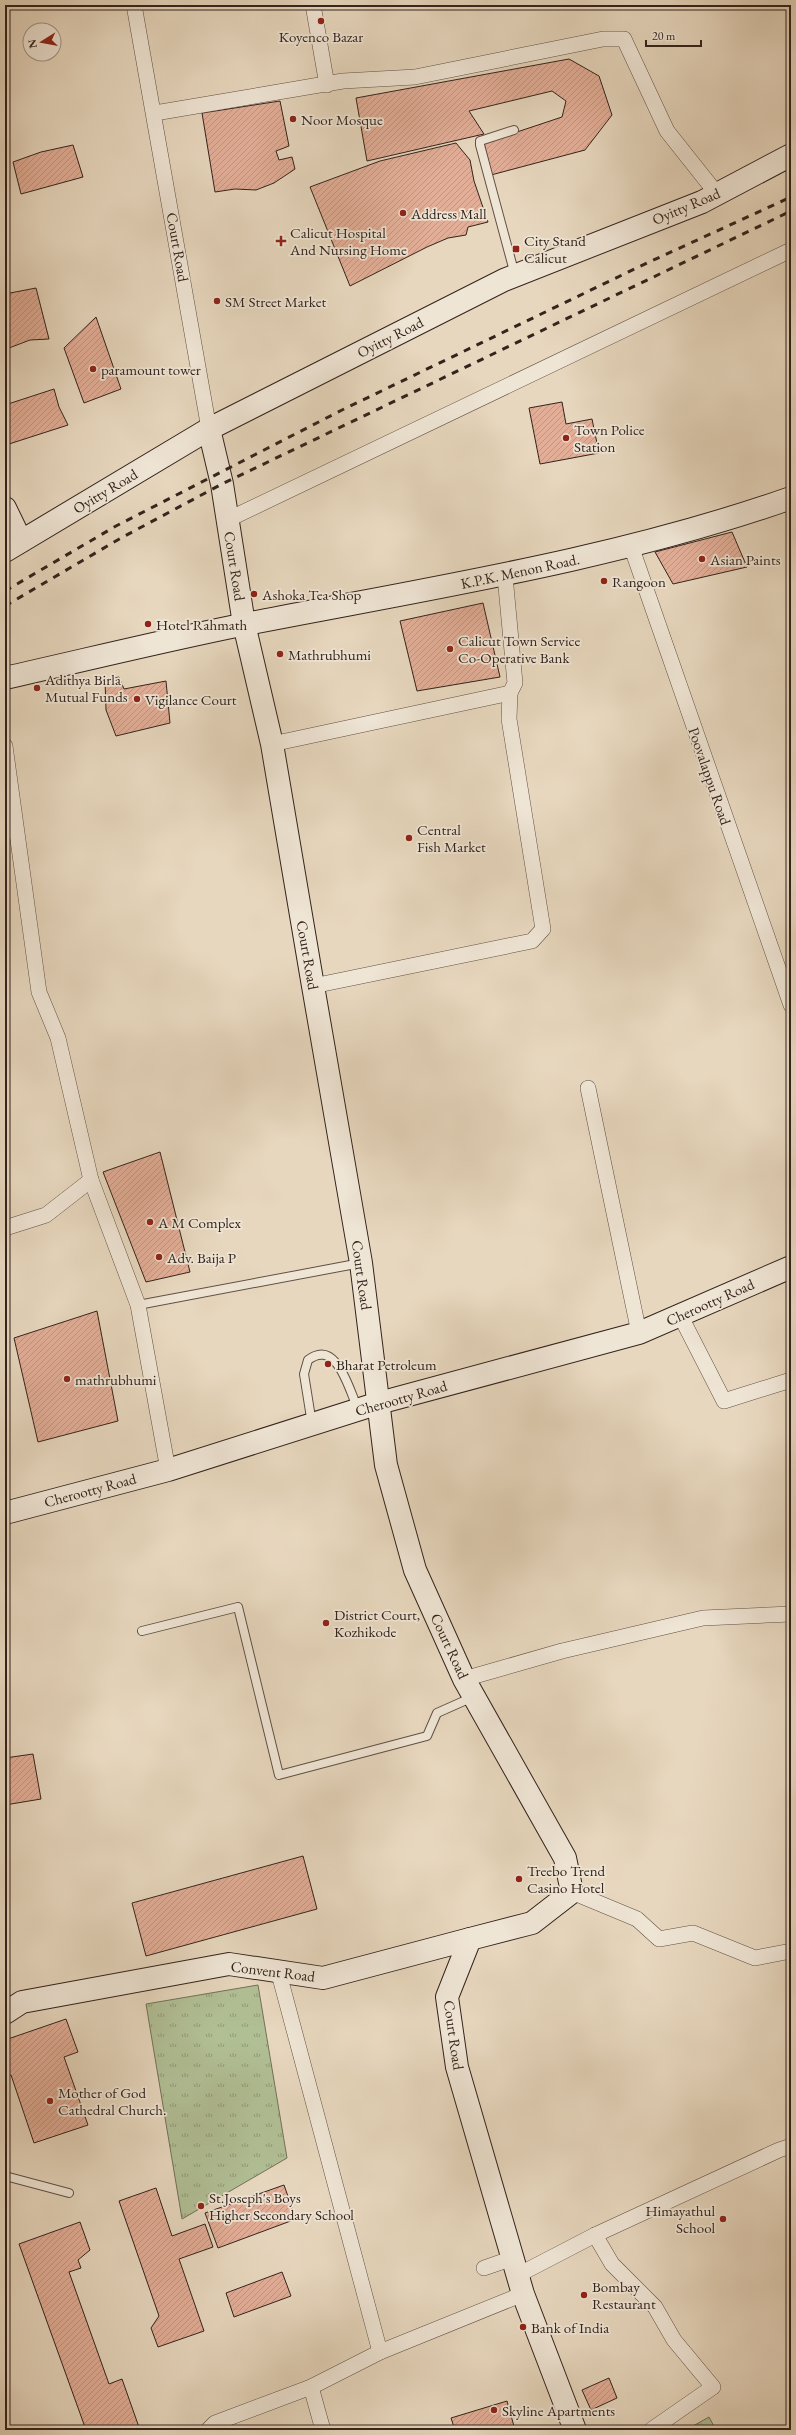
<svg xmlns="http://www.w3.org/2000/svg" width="796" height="2435" viewBox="0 0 796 2435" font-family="'EB Garamond',serif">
  <defs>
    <pattern id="park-tufts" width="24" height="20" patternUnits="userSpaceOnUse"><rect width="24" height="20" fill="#b1bf95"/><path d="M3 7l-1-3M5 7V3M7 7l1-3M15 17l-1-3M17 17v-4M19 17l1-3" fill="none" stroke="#919b79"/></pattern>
    <pattern id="building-hatch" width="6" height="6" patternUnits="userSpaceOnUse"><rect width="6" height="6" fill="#e2ae98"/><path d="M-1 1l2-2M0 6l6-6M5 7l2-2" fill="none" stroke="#c29582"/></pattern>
  </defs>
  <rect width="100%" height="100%" fill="#e7d7be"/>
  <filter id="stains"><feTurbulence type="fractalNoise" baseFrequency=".005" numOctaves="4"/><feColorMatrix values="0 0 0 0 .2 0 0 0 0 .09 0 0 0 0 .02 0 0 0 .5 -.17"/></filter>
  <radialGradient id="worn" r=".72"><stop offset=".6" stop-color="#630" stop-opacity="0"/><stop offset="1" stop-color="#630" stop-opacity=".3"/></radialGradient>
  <!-- park -->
  <g fill="url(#park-tufts)" stroke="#727158">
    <path d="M258 1985 287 2158 182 2219 146 2004Z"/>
    <path d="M709 2417 716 2430H686Z"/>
  </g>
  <!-- building -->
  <g fill="url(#building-hatch)" stroke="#33231c">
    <path d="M569 59 599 76 612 115 585 150 491 175 484 143 562 117 566 101 552 91 469 111 484 134 367 161 356 98Z"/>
    <path d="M280 101 289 146 276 151 279 160 292 157 295 169 274 183 256 190 235 189 215 192 202 113Z"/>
    <path d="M456 143 470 160 474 181 488 222 468 227 466 235 448 238 427 247 350 286 310 187 380 161Z"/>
    <path d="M73 145 83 177 21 194 13 162 41 152Z"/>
    <path d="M36 288 49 339 30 340 9 348 5 339V294Z"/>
    <path d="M96 317 121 389 84 403 64 348Z"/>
    <path d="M54 389 59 407 68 425 9 444 5 430V405Z"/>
    <path d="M562 402 566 424 592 419 599 453 540 464 529 408Z"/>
    <path d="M732 532 747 567 673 584 655 552Z"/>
    <path d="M483 603 500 677 417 691 400 621Z"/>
    <path d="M119 677 124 689 166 681 170 723 116 736 106 710 105 680Z"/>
    <path d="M160 1152 190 1272 146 1282 103 1172Z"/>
    <path d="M97 1311 118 1421 38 1442 14 1338Z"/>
    <path d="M33 1754 41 1799 5 1805V1758Z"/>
    <path d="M303 1856 317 1909 146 1956 132 1903Z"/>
    <path d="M66 2019 78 2052 64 2057 88 2125 34 2143 11 2075 5 2077V2040Z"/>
    <path d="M284 2185 296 2219 218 2248 205 2213Z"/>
    <path d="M156 2188 172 2236 205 2224 213 2247 179 2259 204 2331 158 2347 151 2328 159 2316 119 2201Z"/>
    <path d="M80 2222 90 2250 78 2260 81 2268 69 2272 109 2384 122 2379 140 2430H86L19 2244Z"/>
    <path d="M282 2272 291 2296 234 2317 226 2293Z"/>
    <path d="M609 2378 617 2398 591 2410 582 2390Z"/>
    <path d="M507 2401 515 2430H455L451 2418Z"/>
  </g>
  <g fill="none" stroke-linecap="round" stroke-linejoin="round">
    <defs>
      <g id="lane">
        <path d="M514 130 480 141V145L515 275"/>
        <path d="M138 1305 361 1263"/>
        <path d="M312 1424 304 1374 308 1360C337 1338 349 1390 358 1409"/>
        <path d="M142 1631 238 1607 279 1775 427 1736 437 1713 473 1697"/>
        <path d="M5 2176 69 2193"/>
      </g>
      <g id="street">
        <path d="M134 5 209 429"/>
        <path d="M313 5 327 85"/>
        <path d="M155 113 343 81 415 77 603 39H624L667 131 717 194"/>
        <path d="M227 520 791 250"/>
        <path d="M631 546 791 1005"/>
        <path d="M272 744 510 693"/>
        <path d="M5 746 39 992 58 1038 91 1180 138 1305 168 1470"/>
        <path d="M313 986 532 941 543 929 509 719 510 693 515 683 505 576"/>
        <path d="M588 1088 639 1333"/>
        <path d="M5 1228 46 1215 91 1180"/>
        <path d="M680 1315 724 1401 791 1380"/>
        <path d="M464 1679 562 1651 703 1618 791 1614"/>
        <path d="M572 1892 637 1919 659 1939 693 1933 755 1958 791 1951"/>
        <path d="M278 1970 380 2352"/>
        <path d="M595 2235 612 2264 655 2307 674 2340 713 2387 651 2430"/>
        <path d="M484 2268 513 2258"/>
        <path d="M518 2275 595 2235 779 2150 791 2146"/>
        <path d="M311 2387 323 2430"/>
        <path d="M208 2430 215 2423 311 2387 380 2352 523 2294"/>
      </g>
      <g id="secondary">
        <path d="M209 429 222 484 244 624 272 744 313 986 361 1263 386 1465 415 1570 464 1679 565 1858 572 1892 532 1923 470 1939 447 1997 457 2067 523 2294 575 2430"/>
        <path d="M5 508 21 541"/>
        <path d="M5 551 209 429 504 280 702 202 791 155"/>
        <path d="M5 678C85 660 166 640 246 624 430 588 614 560 791 498"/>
        <path d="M5 1513 168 1470 379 1403 639 1333 791 1267"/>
        <path d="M5 2013 22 2002 229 1964 323 1978 470 1939"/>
      </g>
    </defs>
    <!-- lane casing -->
    <use href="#lane" stroke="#605044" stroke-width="10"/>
    <!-- street casing -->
    <use href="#street" stroke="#605044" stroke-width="16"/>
    <!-- secondary casing -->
    <use href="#secondary" stroke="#33231c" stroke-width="24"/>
    <!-- lane -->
    <use href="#lane" stroke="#efe5d5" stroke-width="8"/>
    <!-- street -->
    <use href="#street" stroke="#efe5d5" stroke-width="15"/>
    <!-- secondary -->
    <use href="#secondary" stroke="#efe5d5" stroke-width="22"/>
    <!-- rail -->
    <g stroke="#33231c" stroke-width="3" stroke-dasharray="7 7" stroke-linecap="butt">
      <path d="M5 591 116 526 342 410 647 263 791 197"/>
      <path d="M5 606 121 538 222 484 791 211"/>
    </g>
  </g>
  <!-- markers -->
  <g fill="#8f2418" stroke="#efe5d5" stroke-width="1.5">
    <circle cx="321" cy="21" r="4"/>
    <circle cx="293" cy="119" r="4"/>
    <circle cx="403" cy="213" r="4"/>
    <path d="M279 235h4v4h4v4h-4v4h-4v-4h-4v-4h4z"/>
    <rect x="512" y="245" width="8" height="8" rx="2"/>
    <circle cx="217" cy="301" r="4"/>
    <circle cx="93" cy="369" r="4"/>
    <circle cx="566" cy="438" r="4"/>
    <circle cx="702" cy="559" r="4"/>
    <circle cx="604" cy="581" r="4"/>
    <circle cx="254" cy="594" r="4"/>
    <circle cx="148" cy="624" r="4"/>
    <circle cx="450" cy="649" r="4"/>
    <circle cx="280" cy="654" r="4"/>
    <circle cx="37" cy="688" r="4"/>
    <circle cx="137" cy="699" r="4"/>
    <circle cx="409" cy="838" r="4"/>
    <circle cx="150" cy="1222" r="4"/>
    <circle cx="159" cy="1257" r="4"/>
    <circle cx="328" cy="1364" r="4"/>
    <circle cx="67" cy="1379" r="4"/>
    <circle cx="326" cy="1623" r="4"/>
    <circle cx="519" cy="1879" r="4"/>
    <circle cx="50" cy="2101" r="4"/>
    <circle cx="201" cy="2206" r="4"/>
    <circle cx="723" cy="2219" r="4"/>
    <circle cx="584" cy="2295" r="4"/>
    <circle cx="523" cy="2327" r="4"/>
    <circle cx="494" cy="2410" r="4"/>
  </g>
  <g text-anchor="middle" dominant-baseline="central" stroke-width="3.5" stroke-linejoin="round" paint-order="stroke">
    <!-- poi labels -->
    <g font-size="15" fill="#33231c" stroke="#efe5d5" text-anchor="start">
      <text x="321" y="36" text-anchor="middle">Koyenco Bazar</text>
      <text x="301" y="119">Noor Mosque</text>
      <text x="411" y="213">Address Mall</text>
      <text x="290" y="232">Calicut Hospital<tspan x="290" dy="17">And Nursing Home</tspan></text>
      <text x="524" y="240">City Stand<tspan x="524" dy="17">Calicut</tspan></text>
      <text x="225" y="301">SM Street Market</text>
      <text x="101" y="369">paramount tower</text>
      <text x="574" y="429">Town Police<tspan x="574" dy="17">Station</tspan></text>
      <text x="710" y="559">Asian Paints</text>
      <text x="612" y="581">Rangoon</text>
      <text x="262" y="594">Ashoka Tea Shop</text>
      <text x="156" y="624">Hotel Rahmath</text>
      <text x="458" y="640">Calicut Town Service<tspan x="458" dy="17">Co-Operative Bank</tspan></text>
      <text x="288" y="654">Mathrubhumi</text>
      <text x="45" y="679">Adithya Birla<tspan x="45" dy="17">Mutual Funds</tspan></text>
      <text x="145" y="699">Vigilance Court</text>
      <text x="417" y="829">Central<tspan x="417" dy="17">Fish Market</tspan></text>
      <text x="158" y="1222">A M Complex</text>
      <text x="167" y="1257">Adv. Baija P</text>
      <text x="336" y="1364">Bharat Petroleum</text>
      <text x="75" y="1379">mathrubhumi</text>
      <text x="334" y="1614">District Court,<tspan x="334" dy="17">Kozhikode</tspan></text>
      <text x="527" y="1870">Treebo Trend<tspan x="527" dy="17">Casino Hotel</tspan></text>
      <text x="58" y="2092">Mother of God<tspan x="58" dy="17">Cathedral Church.</tspan></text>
      <text x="209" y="2197">St.Joseph's Boys<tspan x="209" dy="17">Higher Secondary School</tspan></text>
      <text x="715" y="2210" text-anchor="end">Himayathul<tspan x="715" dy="17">School</tspan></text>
      <text x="592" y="2286">Bombay<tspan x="592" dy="17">Restaurant</tspan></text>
      <text x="531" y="2327">Bank of India</text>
      <text x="502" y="2410">Skyline Apartments</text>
    </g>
    <!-- street labels -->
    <g font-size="15" fill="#33231c" stroke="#efe5d5">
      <text transform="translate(686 206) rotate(-23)">Oyitty Road</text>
      <text transform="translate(178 247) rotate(80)">Court Road</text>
      <text transform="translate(390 337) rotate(-27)">Oyitty Road</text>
      <text transform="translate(105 491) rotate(-31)">Oyitty Road</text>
      <text transform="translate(235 566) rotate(81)">Court Road</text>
      <text transform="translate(520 571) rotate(-12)">K.P.K. Menon Road.</text>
      <text transform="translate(710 776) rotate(71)">Poovalappu Road</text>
      <text transform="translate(308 955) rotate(80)">Court Road</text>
      <text transform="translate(362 1275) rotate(82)">Court Road</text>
      <text transform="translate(710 1302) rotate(-24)">Cherootty Road</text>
      <text transform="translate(401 1398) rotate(-16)">Cherootty Road</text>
      <text transform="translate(90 1490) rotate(-15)">Cherootty Road</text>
      <text transform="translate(450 1646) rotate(65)">Court Road</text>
      <text transform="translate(273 1971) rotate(7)">Convent Road</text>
      <text transform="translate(454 2035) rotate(82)">Court Road</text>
    </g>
  </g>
  <!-- margin -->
  <rect width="796" height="2435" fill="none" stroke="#e7d7be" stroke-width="20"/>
  <rect x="6" y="6" width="784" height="2423" fill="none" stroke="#33231c" stroke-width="2"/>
  <rect x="10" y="10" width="776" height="2415" fill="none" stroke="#33231c"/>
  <!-- north arrow -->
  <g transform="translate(42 42) rotate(259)"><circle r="19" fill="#efe5d5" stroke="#a4978b"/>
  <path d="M0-3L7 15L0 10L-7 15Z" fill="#8f2418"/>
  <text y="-6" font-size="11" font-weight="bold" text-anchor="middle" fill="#33231c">N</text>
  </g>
  <!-- scale -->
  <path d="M646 40v6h55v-6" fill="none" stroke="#33231c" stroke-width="2"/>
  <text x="652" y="40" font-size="12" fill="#33231c" stroke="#efe5d5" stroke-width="3" paint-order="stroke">20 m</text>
  <rect width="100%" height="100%" filter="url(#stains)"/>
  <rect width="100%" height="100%" fill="url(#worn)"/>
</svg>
